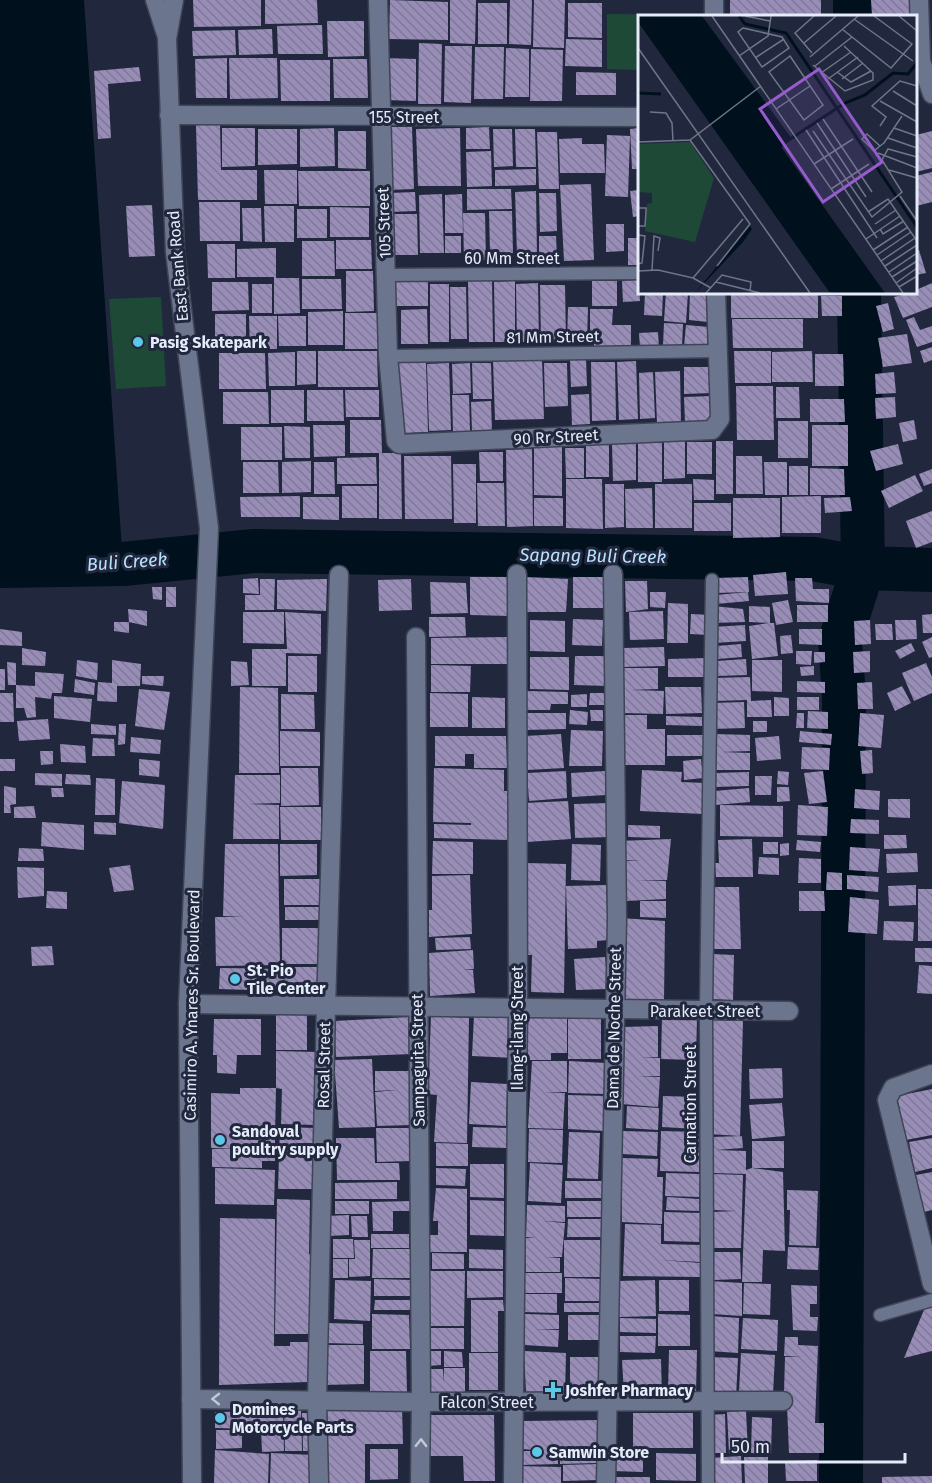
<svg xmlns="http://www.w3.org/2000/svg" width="932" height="1483" viewBox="0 0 932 1483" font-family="'Fira Sans',sans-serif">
  <defs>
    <pattern id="building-back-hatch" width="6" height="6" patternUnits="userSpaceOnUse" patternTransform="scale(1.5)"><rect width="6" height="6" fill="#988db7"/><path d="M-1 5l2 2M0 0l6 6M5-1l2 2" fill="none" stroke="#7f7897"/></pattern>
  </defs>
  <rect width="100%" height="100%" fill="#21283e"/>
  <!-- pitch -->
  <g fill="#1e4937">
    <path d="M607 14 708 15V16H640L639 70 607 69Z"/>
    <path d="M161 297 166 386 116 389 109 299Z"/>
  </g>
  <!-- water -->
  <path fill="#00101d" d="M0 0H84L123 564 0 566Z"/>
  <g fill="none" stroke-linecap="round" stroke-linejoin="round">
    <!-- river -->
    <g stroke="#00101d" stroke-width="44">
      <path d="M855 0V16"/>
      <path d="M0 566 123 564 254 551 813 559 863 568 932 570"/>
      <path d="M841 1483 844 696 840 641 863 568 859 292"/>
    </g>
  </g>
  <!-- building -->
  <g fill="url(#building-back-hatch)">
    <path d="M193 0H261V26L194 27Z"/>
    <path d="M265 0H317L318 23 265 24Z"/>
    <path d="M390 0 448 2V40L389 39Z"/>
    <path d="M450 0H476L475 44 450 43Z"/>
    <path d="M510 0H532L531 45 509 44Z"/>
    <path d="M534 0H565L564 48 533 47Z"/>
    <rect x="730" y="0" width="91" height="16"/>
    <path d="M871 0H910L911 14 872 16Z"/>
    <rect x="478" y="3" width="29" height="41"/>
    <path d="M568 3H602V38L568 37Z"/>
    <path d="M327 21H364V56L328 57Z"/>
    <path d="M322 25 323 54H278L277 26Z"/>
    <path d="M272 29 273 54 239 55 238 30Z"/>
    <path d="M235 30 236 55 193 56 192 31Z"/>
    <path d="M566 39 602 40V67L565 66Z"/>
    <path d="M419 43 442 44 441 104H418Z"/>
    <path d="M445 46H472L471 103 444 102Z"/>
    <path d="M475 47H504L503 99H474Z"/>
    <path d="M506 48 529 49V97H505Z"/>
    <path d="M531 49 563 50 562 101H530Z"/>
    <path d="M227 58V98H196L195 59Z"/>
    <path d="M229 58H277L278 98 230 99Z"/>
    <path d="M386 58 416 59V101L385 100Z"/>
    <path d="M333 59H367L368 98H334Z"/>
    <path d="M280 60H330V101H281Z"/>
    <path d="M139 67 141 81 108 84 111 138 98 139 94 71Z"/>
    <path d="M576 72 616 73V95H576Z"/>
    <path d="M196 125H220L221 170H257V200H198Z"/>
    <path d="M387 127H412L414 189 389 190Z"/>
    <path d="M489 127 490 149H466V128Z"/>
    <path d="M222 128H255V166L222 167Z"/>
    <path d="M334 128 335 166 300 167V129Z"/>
    <path d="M460 128 461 186H418L416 129Z"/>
    <path d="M639 128V169H632L630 129Z"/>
    <path d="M258 129H297V164L258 165Z"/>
    <path d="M493 129H512L513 166 494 167Z"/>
    <path d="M515 129H535L536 167H516Z"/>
    <path d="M338 131H366V169L338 168Z"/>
    <path d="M932 131V168L916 172V135Z"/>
    <path d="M537 132H557L559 189H539Z"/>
    <path d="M607 135 630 136 628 197 605 196Z"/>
    <path d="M582 138V144H604L605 173H560L559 139Z"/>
    <path d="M491 151 492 186 467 187 466 152Z"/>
    <path d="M536 169V185L495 186V170Z"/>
    <path d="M264 170H297V204H265Z"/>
    <path d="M298 171H370V206H299Z"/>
    <path d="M932 172V202L916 206V176Z"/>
    <path d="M591 184 594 260 564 261 560 185Z"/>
    <path d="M467 189H511L512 209 467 210Z"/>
    <path d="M639 190V216L633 217 630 191Z"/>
    <path d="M536 191 537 256H517L515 192Z"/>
    <path d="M415 192 416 211 389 212V193Z"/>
    <path d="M539 193H556L557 231 540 232Z"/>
    <path d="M442 194 444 253H420L419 195Z"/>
    <path d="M462 194 463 233H445V195Z"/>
    <path d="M199 202H240V241H200Z"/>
    <path d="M152 205 155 256 129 257 126 206Z"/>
    <path d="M264 206H294V242H265Z"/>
    <path d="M330 207 369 208V237H330Z"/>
    <path d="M242 208H261L262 242 243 241Z"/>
    <rect x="297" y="209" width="30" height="29"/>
    <path d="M489 211H512L513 253H490Z"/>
    <path d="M463 213H485L486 260H464Z"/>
    <path d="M389 214H417L418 255H389Z"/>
    <path d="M606 224H624V251L606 252Z"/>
    <rect x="445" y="236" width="16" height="17"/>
    <path d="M539 236H556L557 258H539Z"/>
    <rect x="628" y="238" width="11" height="27"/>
    <path d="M336 240H371L372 269H336Z"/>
    <path d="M302 241H334L335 276H302Z"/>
    <path d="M207 244H235V278H208Z"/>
    <path d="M276 248V278H299L300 313 274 314V277H237V249Z"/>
    <path d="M919 250 926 273 916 275V251Z"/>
    <path d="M346 271H373L374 311 346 312Z"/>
    <path d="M302 279H341L342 309H302Z"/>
    <rect x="395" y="280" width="33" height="26"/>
    <path d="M639 280 640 301 623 302 622 281Z"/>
    <path d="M468 281H492L493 342H469Z"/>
    <path d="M515 281V342H495L494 282Z"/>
    <rect x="592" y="281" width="25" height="25"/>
    <path d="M212 282H248L249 310 212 311Z"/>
    <path d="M538 283 539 342H517L516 284Z"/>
    <path d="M932 283V307L903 318 894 297 916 292V290Z"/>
    <rect x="252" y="284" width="20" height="29"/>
    <rect x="430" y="284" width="19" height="58"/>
    <path d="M540 285H565L566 342H541Z"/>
    <path d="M450 287H466L467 339H451Z"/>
    <path d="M645 292H663L662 316 644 315Z"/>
    <path d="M666 292H688L686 323 664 321Z"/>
    <path d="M690 292H710L708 322 689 320Z"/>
    <rect x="731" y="292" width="87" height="26"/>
    <path d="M821 296H842V316H822Z"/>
    <path d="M888 303 894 329 883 332 876 306Z"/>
    <path d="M568 307H588L587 343H567Z"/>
    <path d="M427 309 428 344H401V310Z"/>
    <path d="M590 309H613L612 325H631V347H594V338L590 337Z"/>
    <path d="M343 311V345H308V312Z"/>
    <rect x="345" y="313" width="34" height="36"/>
    <rect x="215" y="314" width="31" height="33"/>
    <path d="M249 316H277V349H250Z"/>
    <path d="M278 316H306V346H279Z"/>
    <path d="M914 317 920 330 932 326V342L917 347 906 320Z"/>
    <path d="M732 319H803V348H733Z"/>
    <path d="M664 323 683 324 682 346 663 345Z"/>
    <path d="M686 325 709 327 707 348 684 346Z"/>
    <path d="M658 332 659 348H640L639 333Z"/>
    <path d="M907 334 912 363 883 367 878 338Z"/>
    <path d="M932 347V360L924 363 920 351Z"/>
    <path d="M297 351H316V384L297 385Z"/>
    <path d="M318 351H377L378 387H318Z"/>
    <path d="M734 351H771V383H735Z"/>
    <path d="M812 351 813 382H772V352Z"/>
    <path d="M295 352V386H269L268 353Z"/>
    <path d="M219 353H265L266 389H219Z"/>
    <path d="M815 354H843L844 386H815Z"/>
    <path d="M542 359 544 419 495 420 493 360Z"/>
    <path d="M586 359 587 386 571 387 570 360Z"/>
    <path d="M636 361 638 419 619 420 617 362Z"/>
    <path d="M426 362 428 432 401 433 398 363Z"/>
    <path d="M591 362H615L616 420 592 421Z"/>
    <path d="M449 363 451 430 429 431 427 364Z"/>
    <path d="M470 363 471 393 453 394 452 364Z"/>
    <path d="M472 363H491L492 399H473Z"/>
    <path d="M544 363H567L568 406 545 407Z"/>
    <path d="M684 367H712V393L684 394Z"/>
    <path d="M680 371 681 423H657L655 372Z"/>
    <path d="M653 372 655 418 640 419 639 373Z"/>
    <path d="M894 372 896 393 876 394 875 374Z"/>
    <path d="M736 386H773L774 440H737Z"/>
    <path d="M776 387H799L800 418H776Z"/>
    <rect x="271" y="390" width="33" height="33"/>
    <path d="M307 390H343L344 421H307Z"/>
    <path d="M345 390H379V417H346Z"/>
    <path d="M223 392H268L269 424H223Z"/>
    <path d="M589 394 590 424 572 425 571 395Z"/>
    <path d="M452 395H469L470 431H453Z"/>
    <path d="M711 396V421L685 422 684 397Z"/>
    <path d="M895 397 896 417 876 419 875 398Z"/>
    <path d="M810 399H844L845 422H810Z"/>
    <path d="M491 401 492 431H472L471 402Z"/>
    <path d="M350 420H381L382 453H401L402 519H379V453H350Z"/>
    <path d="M914 420 917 439 903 442 899 423Z"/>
    <rect x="778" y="421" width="30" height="37"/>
    <path d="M313 425H345V456L314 457Z"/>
    <rect x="812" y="425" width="36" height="41"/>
    <path d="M284 426 310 427V458H285Z"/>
    <rect x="241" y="427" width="41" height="33"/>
    <path d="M664 441H685V478L664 479Z"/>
    <rect x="716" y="441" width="17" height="53"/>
    <rect x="687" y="442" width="25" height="32"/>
    <rect x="638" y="443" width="24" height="39"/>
    <rect x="586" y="444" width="23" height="33"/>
    <path d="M612 444H636V480L613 481Z"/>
    <path d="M898 444 903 464 876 471 870 451Z"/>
    <path d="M534 447H562V496L534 495Z"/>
    <path d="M565 448H584V478H566Z"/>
    <path d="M532 449 533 526 507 527 506 450Z"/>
    <path d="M479 452H503V481H480Z"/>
    <path d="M404 456H451L452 519H405Z"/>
    <path d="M736 456H762L763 494H736Z"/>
    <path d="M376 457 377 484H337V458Z"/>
    <path d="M311 461V492L282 493V462Z"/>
    <path d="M243 462H278L279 493H243Z"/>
    <path d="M314 462H334L335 494H314Z"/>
    <path d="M764 462H787V495H765Z"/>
    <path d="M453 464H476V523H454Z"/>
    <rect x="789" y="466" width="19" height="29"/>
    <path d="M810 468 844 469 845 495H810Z"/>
    <path d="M932 469V483L924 486 919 474Z"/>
    <path d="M915 475 923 491 889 508 881 491Z"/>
    <path d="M566 479H602L603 529 566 528Z"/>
    <path d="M693 479 714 480V500H694Z"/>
    <path d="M477 483H504L505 526H478Z"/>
    <path d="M605 484H624V527L605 528Z"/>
    <rect x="655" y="484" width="37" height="44"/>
    <rect x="342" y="486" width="35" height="32"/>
    <path d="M652 488 653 528H626L625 489Z"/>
    <path d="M300 496V517H241L240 497Z"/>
    <path d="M821 496V533H782V497Z"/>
    <path d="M303 497H339V520L303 519Z"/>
    <path d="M850 497 852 511 825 513 824 498Z"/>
    <rect x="534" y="498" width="29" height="28"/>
    <path d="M733 498H780V537L733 538Z"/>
    <rect x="694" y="503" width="37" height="28"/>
    <path d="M932 511V542L916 548 906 521Z"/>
    <path d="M786 572 788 594 755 596 753 575Z"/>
    <path d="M470 577H511V616L470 615Z"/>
    <path d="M524 577 568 579 566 612H527Z"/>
    <path d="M573 577H607L608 608H573Z"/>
    <path d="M748 577 749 592 715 593V578Z"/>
    <path d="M258 578 259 594 243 593V579Z"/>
    <path d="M795 578H812L813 589H829V603L796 601Z"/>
    <path d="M260 579H275L274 610H245V595H260Z"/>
    <path d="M327 579 326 611 277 609V580Z"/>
    <path d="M411 579 412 610 379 611 378 580Z"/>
    <path d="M625 581H647L648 609 626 612Z"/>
    <path d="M430 582 466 583 468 613 431 614Z"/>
    <path d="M152 587H162V600L153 599Z"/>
    <rect x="166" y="587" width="10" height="20"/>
    <path d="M650 592H666L665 608 650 607Z"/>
    <path d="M748 592 749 601 716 604V595Z"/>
    <path d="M788 600 793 622 776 625 772 603Z"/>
    <path d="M668 603 688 604V643H667Z"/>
    <rect x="797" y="605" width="31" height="17"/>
    <path d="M713 606 743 609 745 622 712 623Z"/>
    <path d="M749 606 770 607V623L749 622Z"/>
    <path d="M128 609 147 611V626L129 622Z"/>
    <path d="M663 611 664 639 630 640 629 612Z"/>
    <path d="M243 612H284V644L243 643Z"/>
    <path d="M285 612 321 614V654L286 653V686H252V649H287Z"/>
    <path d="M691 614 710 615 709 635 690 634Z"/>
    <path d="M932 614V633H923L922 615Z"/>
    <path d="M429 617H465L466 636 429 637Z"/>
    <path d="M573 619 603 620 602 646 572 645Z"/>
    <path d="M530 620 565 621V652L530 651Z"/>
    <path d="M870 620 871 644 855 645 854 621Z"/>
    <path d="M895 620H916L917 639 896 640Z"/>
    <path d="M114 622H129V633L114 631Z"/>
    <path d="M768 623H774L778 656 752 659 749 626Z"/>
    <path d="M875 624H892L893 640H876Z"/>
    <path d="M745 625 746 641 714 643 713 627Z"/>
    <path d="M0 629 22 632V646L0 645Z"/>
    <path d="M799 629H822V645L799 644Z"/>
    <path d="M791 635 793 653 781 654 780 636Z"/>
    <path d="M511 637V664H431V638Z"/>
    <path d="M932 637V657L929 658 922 642Z"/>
    <path d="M911 643 915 651 900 659 895 651Z"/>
    <path d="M741 644 742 657 718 659 717 646Z"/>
    <path d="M664 647 665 666 623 667V648Z"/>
    <path d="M22 648 46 652 45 666 22 665Z"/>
    <path d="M796 651H812L811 665 796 664Z"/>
    <path d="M870 651V672L854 673 853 652Z"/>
    <path d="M814 652H825V662L814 663Z"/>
    <rect x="288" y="656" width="29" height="36"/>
    <path d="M575 656H608V686L574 685Z"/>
    <path d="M530 657H569V690L530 689Z"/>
    <path d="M706 658V677H668V659Z"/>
    <path d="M746 659 747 675 717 676 716 661Z"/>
    <path d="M77 660 98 663 97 680 76 676Z"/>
    <path d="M112 660 141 664 140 686H117V702L97 701 98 682 112 683Z"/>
    <path d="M752 660H782V692L752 691Z"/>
    <path d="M231 661 247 662 249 685 231 686Z"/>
    <path d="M7 662 16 663V685H8Z"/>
    <path d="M926 663 932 677V693L914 701 902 673Z"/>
    <path d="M431 665 471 666 470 692H431Z"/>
    <path d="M814 666V675L801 676 800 667Z"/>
    <path d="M624 668H658V689L631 690 664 691 663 714 623 713Z"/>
    <rect x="0" y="669" width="5" height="21"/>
    <path d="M35 672 64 674 62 693H52L51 699 35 697 36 717 27 718 24 708H16V685L35 686Z"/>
    <path d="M142 676H164L163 686 142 684Z"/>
    <path d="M750 677 751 701 771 700 772 717H747V700L715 701 714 678Z"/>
    <path d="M75 679 95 683 94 695 74 692Z"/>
    <path d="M797 681 825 682V693L797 692Z"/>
    <path d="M872 682 873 709H858L857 683Z"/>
    <path d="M902 686 911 703 895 711 887 693Z"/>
    <path d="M240 687 278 688 279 773H239Z"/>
    <path d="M665 687H701L702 713 666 714Z"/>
    <path d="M139 689 170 692 164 730 135 726Z"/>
    <path d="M527 691 568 692V704H551L550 710H527Z"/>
    <path d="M0 693H13L14 722H0Z"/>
    <path d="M430 693 468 694V727H430Z"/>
    <path d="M590 693H608V705H589Z"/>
    <path d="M281 694 314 695 315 729H281Z"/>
    <path d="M587 694V707H571V695Z"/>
    <path d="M54 696 92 699 90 722 54 718Z"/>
    <path d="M472 697 505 698V728H472Z"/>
    <path d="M774 697 789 698V716H774Z"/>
    <rect x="797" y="697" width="22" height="13"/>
    <path d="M744 702 745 728 712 729 711 703Z"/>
    <path d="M570 710 588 712 587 725 569 724Z"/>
    <path d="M590 710H603V721H591Z"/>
    <path d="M808 711 828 712V729L807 728Z"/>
    <path d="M525 713H566V729L525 730Z"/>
    <path d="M797 713H804V728H796Z"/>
    <path d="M860 713 884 715 881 748 858 746Z"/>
    <path d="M625 715H647V729H665V765H624Z"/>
    <path d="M666 716 702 717V726L666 725Z"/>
    <path d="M48 719 50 739 19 741 17 721Z"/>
    <rect x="753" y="721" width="14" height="11"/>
    <path d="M91 724 116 726V735L91 734Z"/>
    <path d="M119 724H126L125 744 118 745Z"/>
    <path d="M571 730 603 731 602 766H569Z"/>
    <path d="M280 731 320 732V766H280Z"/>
    <path d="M800 731 832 734 831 745 799 742Z"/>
    <path d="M561 734 564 768 527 770 525 736Z"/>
    <path d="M714 734 750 735V751L722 752 750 753V770H715Z"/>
    <rect x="667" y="735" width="38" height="21"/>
    <path d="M435 736H506L507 768H474V754H465V766H435Z"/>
    <path d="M779 736 781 759 757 761 755 738Z"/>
    <path d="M131 737 161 740 160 754 130 752Z"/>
    <path d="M93 738 114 739 115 756H92Z"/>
    <path d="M60 744 85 746 86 763 61 762Z"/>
    <path d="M802 747 830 748 829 770 801 769Z"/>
    <path d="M872 750 873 773 862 774 860 751Z"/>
    <path d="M40 751H53V764L41 765Z"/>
    <rect x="0" y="759" width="15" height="12"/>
    <path d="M139 759 160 761 159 777 139 775Z"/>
    <path d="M701 759 703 778 684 780 683 761Z"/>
    <path d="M281 768H318L319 805 281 806Z"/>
    <path d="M434 768 504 770V791H509L508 840 434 838V824L471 825V823L433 822Z"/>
    <path d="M642 770 682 772 681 782 705 783 703 814 640 811Z"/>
    <path d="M566 771 567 798 529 801 527 773Z"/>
    <path d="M605 771 606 795 572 797 571 773Z"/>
    <path d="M778 771 789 772 788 785 777 784Z"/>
    <path d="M823 771 827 802 809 804 804 773Z"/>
    <path d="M749 772V786L714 787V773Z"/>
    <path d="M35 773 62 774V786L35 785Z"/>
    <path d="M66 774 90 775 91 785 65 784Z"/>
    <path d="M235 775H280V803L248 804 279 805V839H233Z"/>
    <path d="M755 776H772L771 795H755Z"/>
    <path d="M96 778 115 779V815H95Z"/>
    <path d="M122 781 165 785 163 829 119 823Z"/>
    <path d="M4 786 16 788V804L10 805 11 813H4Z"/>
    <path d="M777 787H789L790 801 777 802Z"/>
    <path d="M51 788H63L64 797H52Z"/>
    <path d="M749 788 750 802 715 805 714 791Z"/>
    <path d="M855 789 880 791 879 810 854 808Z"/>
    <path d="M888 799H910V818L888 817Z"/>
    <path d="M568 801 571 839 527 842 524 803Z"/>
    <path d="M609 803 610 837 575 838 574 804Z"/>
    <path d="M720 805 783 806V837L720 836Z"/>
    <path d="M798 805 828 807 827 836 797 835Z"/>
    <path d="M34 806 36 818H14V807Z"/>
    <path d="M280 807H321V840H281Z"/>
    <path d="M851 819 879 820V834L850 833Z"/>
    <path d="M42 822 84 825V850L41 846Z"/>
    <path d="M94 822 116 823V835L94 834Z"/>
    <path d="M628 825 660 826V838L628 837Z"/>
    <path d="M884 835H906L907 848 884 849Z"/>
    <path d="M671 839 667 880 636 881H666V899L626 901 627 882 623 861 641 860H619L618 841Z"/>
    <path d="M752 839 753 877H716L715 863H719L718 840Z"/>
    <path d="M797 840 821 842 820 852 796 850Z"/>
    <path d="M433 841 473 842V874H432Z"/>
    <rect x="763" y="842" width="15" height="12"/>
    <path d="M789 843V855L780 856V844Z"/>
    <path d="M225 844H278L280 965 216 966 215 917H243L223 916Z"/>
    <path d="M280 844H317V875L280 876Z"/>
    <path d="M572 844 601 845 600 881 571 880Z"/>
    <path d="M850 847 880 849 878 872 849 870Z"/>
    <path d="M19 848 43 849 44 861H18Z"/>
    <path d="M917 853 918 872 887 873 886 854Z"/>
    <path d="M759 857 779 858V875L758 874Z"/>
    <path d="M799 858 821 859V883H798Z"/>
    <path d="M527 863 566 864 564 993 531 992 532 955H526Z"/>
    <path d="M130 865 134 890 114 892 109 868Z"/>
    <path d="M17 867 44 868V896L18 898Z"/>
    <path d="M827 872 842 873V890H826Z"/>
    <path d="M470 875 472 934 429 937V910H432V876Z"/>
    <path d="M847 875 879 877 878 892 847 889Z"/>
    <path d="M284 879H322L323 905H284Z"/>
    <path d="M606 885 608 940 597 941V948L568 949 566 886Z"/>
    <path d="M916 885V905L889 906 888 886Z"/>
    <path d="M711 887H739L741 949H712Z"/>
    <rect x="918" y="889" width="14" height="52"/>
    <path d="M47 891 67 892V909L46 908Z"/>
    <path d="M799 891H824L825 911H799Z"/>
    <path d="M850 897 879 900 877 934 848 932Z"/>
    <path d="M640 901H666V918L640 917Z"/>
    <rect x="285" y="907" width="37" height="13"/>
    <path d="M621 918 665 921 664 1000 618 999Z"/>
    <path d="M884 921 914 922 913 941 883 940Z"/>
    <rect x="282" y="928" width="36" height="36"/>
    <path d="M470 937 471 949 436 950 435 938Z"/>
    <path d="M52 946 54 965 32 966 31 947Z"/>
    <rect x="915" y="948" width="17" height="14"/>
    <path d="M473 950 474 969 463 970H473L475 993 430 996 429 953Z"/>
    <path d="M712 954 734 955 733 1000 711 999Z"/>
    <path d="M605 957 608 989 576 990 574 959Z"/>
    <path d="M919 965 932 966V994L917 993Z"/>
    <path d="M285 967H317V992H285V987L252 988 251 976 250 990 219 989 220 968 283 969 284 985Z"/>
    <rect x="276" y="1015" width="31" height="35"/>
    <path d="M474 1015 517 1017 515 1058 472 1056Z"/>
    <path d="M431 1016 469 1018 467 1143 434 1142 437 1095 428 1094Z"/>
    <path d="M410 1017 412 1054 336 1057 334 1021Z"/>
    <path d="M527 1018H567V1053H551V1060H527Z"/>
    <path d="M662 1018 697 1019 696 1060 661 1059Z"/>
    <path d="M214 1019H261V1055H237L236 1074 217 1073V1055H213Z"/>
    <rect x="568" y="1019" width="33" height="40"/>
    <path d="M713 1020 743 1021 740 1136 709 1134Z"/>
    <path d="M658 1026V1057H642L660 1058V1076H638L660 1077 658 1107 621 1104 623 1027Z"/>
    <path d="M276 1051 317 1052 316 1125 281 1124 282 1089 276 1088 275 1136H241L240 1122V1138H275V1161H262V1168L212 1167V1149L240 1148H211V1093L240 1094V1088H276Z"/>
    <path d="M372 1059 375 1127 339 1128 334 1060Z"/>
    <path d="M532 1061H567V1092H544L565 1093 563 1129 528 1128Z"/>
    <path d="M569 1061 606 1063 605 1094 568 1093Z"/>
    <path d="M782 1068 783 1098 750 1099 749 1069Z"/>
    <path d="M375 1071H412V1125L377 1126 375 1092 397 1090 375 1091Z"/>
    <path d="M471 1082 507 1084 506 1126 469 1124Z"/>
    <path d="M932 1089V1135L906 1140 897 1096Z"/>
    <path d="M568 1095 606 1096 605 1131 568 1129Z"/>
    <path d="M663 1096 698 1097 697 1129 662 1127Z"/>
    <path d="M782 1103 785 1136 752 1139 749 1105Z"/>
    <path d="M627 1106 659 1108 658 1130 626 1128Z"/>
    <path d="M280 1127 316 1128 315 1189H278Z"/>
    <path d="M473 1127 508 1128 507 1148 472 1147Z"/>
    <path d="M376 1128H411V1161L377 1162Z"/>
    <path d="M529 1129 563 1130 562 1163 528 1162Z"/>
    <path d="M623 1131 658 1132 657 1156 622 1154Z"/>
    <path d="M661 1131 700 1132 699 1172 660 1171Z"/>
    <path d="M569 1132 600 1133 598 1179 567 1178Z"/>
    <path d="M742 1136 743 1148 716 1150 746 1151V1170L752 1168 783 1172 785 1251 763 1250 762 1282H742L746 1174 713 1173 712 1137Z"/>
    <path d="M336 1138H374L375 1163H399L400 1180H337Z"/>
    <path d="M932 1138V1168L915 1172 909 1142Z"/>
    <rect x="752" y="1141" width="32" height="27"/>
    <path d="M436 1143 468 1144V1166H436Z"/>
    <path d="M622 1158 658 1159 657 1177H663L662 1224 622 1222Z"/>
    <path d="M530 1163 563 1165 561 1203 528 1201Z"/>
    <path d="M470 1164H504V1198L470 1197Z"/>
    <path d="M215 1168 275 1170 274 1205 215 1204Z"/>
    <path d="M436 1168 466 1169 465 1186 436 1185Z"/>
    <path d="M932 1172V1210L924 1212 916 1175Z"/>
    <path d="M666 1173 700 1174 699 1197 665 1196Z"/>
    <path d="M713 1174 743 1175 741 1248H713L712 1212 736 1211 714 1210Z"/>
    <rect x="565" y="1181" width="38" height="17"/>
    <path d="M397 1182V1199H335V1183Z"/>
    <path d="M436 1188 467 1189V1252H427V1235H438V1221H433Z"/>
    <path d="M787 1190 818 1191 816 1246 789 1245 790 1210H787Z"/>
    <path d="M667 1197 699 1199V1211L666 1210Z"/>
    <path d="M277 1199 310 1200 309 1254H312L315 1334H275Z"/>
    <path d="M470 1200 504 1201V1236L470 1235Z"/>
    <rect x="335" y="1201" width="34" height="13"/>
    <path d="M411 1201 412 1211H393V1231H373L372 1202Z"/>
    <rect x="567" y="1201" width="36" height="16"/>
    <path d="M527 1205 565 1206V1222L542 1221 565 1223 562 1257H546L560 1258V1272H526L525 1238H536L526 1237Z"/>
    <path d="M664 1212 701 1213 699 1242 664 1241Z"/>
    <path d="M349 1215V1235L328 1236 327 1216Z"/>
    <path d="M351 1216H367L368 1237H352Z"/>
    <path d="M220 1218 275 1219 274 1346H290V1342H308V1382L219 1385Z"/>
    <path d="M568 1219H605V1237H567Z"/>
    <path d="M625 1224 661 1225V1244L701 1245V1262L660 1260 701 1263 700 1277 623 1276Z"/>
    <rect x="371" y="1234" width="38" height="14"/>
    <path d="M333 1239H353L354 1258H333Z"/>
    <path d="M354 1240H370V1276L349 1277V1259H355Z"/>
    <rect x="564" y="1240" width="36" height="37"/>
    <path d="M788 1247 819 1248 818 1270 787 1269Z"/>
    <path d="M373 1249H412V1278H372Z"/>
    <path d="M469 1249 503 1250V1269L469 1268Z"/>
    <path d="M714 1252H740L741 1279 714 1280Z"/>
    <path d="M432 1253 464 1254V1269H432Z"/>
    <rect x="333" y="1259" width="15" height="19"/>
    <path d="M427 1271H465L464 1326H427Z"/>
    <path d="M467 1271H503V1297L467 1298Z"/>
    <rect x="523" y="1273" width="39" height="20"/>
    <path d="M565 1278 601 1279V1301H565Z"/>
    <path d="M374 1279 411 1280 412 1296H374Z"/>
    <path d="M335 1280 371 1281 370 1321 334 1319Z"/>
    <path d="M655 1280 656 1316 619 1317 618 1281Z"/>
    <rect x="659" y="1280" width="30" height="31"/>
    <path d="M710 1281 742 1283V1316L712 1314Z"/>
    <path d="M744 1283 771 1284 770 1315 743 1314Z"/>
    <path d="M791 1285 817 1286V1304H810V1317H818L817 1331 793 1330Z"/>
    <path d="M523 1294H557V1313L523 1312Z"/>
    <path d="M375 1300H410V1310H374Z"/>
    <path d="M471 1300H503L504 1311H498V1352H471Z"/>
    <rect x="564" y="1303" width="37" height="9"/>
    <path d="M926 1305 932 1307V1351L904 1358Z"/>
    <path d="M372 1314 409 1315 410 1349H372Z"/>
    <path d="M525 1314 559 1315V1329H535L559 1330 558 1347 524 1345Z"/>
    <path d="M658 1314 690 1315V1346H658Z"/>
    <rect x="568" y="1315" width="32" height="25"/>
    <path d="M710 1316 739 1318 738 1353 709 1351Z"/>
    <path d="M620 1318 656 1319V1333L620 1332Z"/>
    <path d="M743 1318 778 1320 777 1351 741 1349Z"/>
    <path d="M326 1323 363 1324V1344L326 1343Z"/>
    <rect x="428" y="1328" width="36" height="21"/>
    <path d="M620 1336H656L655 1353 620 1352Z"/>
    <path d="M785 1337H798V1345L818 1346 815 1423H824V1453H789L787 1405H785L784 1392 785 1357 802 1356H784Z"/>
    <path d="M322 1345H364V1384L323 1385Z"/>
    <path d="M669 1350H697L696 1392H668Z"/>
    <path d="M370 1351H406L407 1392H370Z"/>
    <path d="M428 1351H441V1365L428 1366Z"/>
    <path d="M444 1351 462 1352 463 1367H444Z"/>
    <path d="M524 1351 566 1353 565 1394 526 1392Z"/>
    <rect x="469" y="1353" width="29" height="37"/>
    <path d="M741 1353 775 1355 773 1394 739 1392Z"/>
    <rect x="570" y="1357" width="30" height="34"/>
    <path d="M709 1357 738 1358 736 1397 708 1396Z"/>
    <path d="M661 1359 662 1396 624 1395 622 1360Z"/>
    <path d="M444 1368H465V1396L422 1392V1369H443L444 1383Z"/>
    <path d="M324 1407H402L403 1444H365V1483H329V1476H324Z"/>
    <path d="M301 1410 302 1451H285L284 1411Z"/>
    <path d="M283 1411 284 1451 262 1452 261 1429 215 1428V1412Z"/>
    <path d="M746 1411 748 1452 729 1453 727 1412Z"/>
    <path d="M302 1413H314L315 1451H303Z"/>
    <rect x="633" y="1413" width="60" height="35"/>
    <path d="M725 1414 726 1453H709V1415Z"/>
    <path d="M427 1415H494L495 1481H464L463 1456H427Z"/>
    <path d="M752 1417 772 1418 771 1454 751 1453Z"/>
    <path d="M603 1420V1449L575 1450 596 1451V1463L560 1464V1451L568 1450H557L558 1464 522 1465 521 1451H546L523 1449 522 1421Z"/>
    <path d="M216 1430H242V1448L216 1449Z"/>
    <path d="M370 1449H398V1479L370 1480Z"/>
    <path d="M215 1450 269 1454 268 1483H214Z"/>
    <path d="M612 1452H643V1472L612 1471Z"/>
    <path d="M271 1453 313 1455 312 1483H270Z"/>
    <path d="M656 1453 696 1454V1481L656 1480Z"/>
    <path d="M741 1456 742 1483H709L710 1458Z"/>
    <path d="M744 1457H768V1483H745Z"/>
    <path d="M817 1460V1481H786L785 1461Z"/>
    <path d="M598 1464V1480L563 1481V1465Z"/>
    <path d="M517 1466 561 1467V1483H517Z"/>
    <path d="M932 1476V1483H882V1477Z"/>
    <rect x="613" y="1477" width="37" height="6"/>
  </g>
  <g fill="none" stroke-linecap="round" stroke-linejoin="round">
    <defs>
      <g id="lane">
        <path d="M385 275 640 273"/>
        <path d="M388 356 718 351"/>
        <path d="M880 1315 932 1300"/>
        <path d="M708 1483 706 1010 712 580"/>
      </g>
      <g id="street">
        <path d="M378 0 388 356 396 441 399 444 712 430 720 419 716 292"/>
        <path d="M714 0V16"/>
        <path d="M919 0 921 61 932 94"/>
        <path d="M169 115 640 117"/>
        <path d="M416 637 421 1402 783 1401"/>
        <path d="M188 1004 789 1011"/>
        <path d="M932 1074 893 1088 887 1100 932 1284"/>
        <path d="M319 1483 317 1401 326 1007 339 575"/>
        <path d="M513 1483 518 1009 517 574"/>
        <path d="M606 1483 617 919 613 574"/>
      </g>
      <g id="secondary">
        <path d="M155 0 166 34"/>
        <path d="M174 0 167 39 175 252 209 528 188 1004 192 1483"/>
        <path d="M191 1399 421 1402 420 1483"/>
      </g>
    </defs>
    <!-- lane casing -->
    <use href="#lane" stroke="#3f4557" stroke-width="15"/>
    <!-- street casing -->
    <use href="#street" stroke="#3f4557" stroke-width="21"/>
    <!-- secondary casing -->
    <use href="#secondary" stroke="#3f4557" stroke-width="21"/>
    <!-- lane -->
    <use href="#lane" stroke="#6b758e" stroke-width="12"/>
    <!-- street -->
    <use href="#street" stroke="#6b758e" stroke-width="18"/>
    <!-- secondary -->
    <use href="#secondary" stroke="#6b758e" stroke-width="18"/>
  </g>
  <!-- one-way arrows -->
  <defs><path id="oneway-chevron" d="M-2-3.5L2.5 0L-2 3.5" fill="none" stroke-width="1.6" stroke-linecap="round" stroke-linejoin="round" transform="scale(1.5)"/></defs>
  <g stroke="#c0c8d9">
    <use href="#oneway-chevron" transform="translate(216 1399) rotate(-179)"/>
    <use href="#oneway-chevron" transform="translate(421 1443) rotate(-89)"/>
  </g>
  <!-- markers -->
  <g fill="#5cc7e7" stroke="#21283e" stroke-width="2">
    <circle cx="138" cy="342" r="6"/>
    <circle cx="235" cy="979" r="6"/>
    <circle cx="220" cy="1140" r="6"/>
    <path d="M550 1381h6v6h6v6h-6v6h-6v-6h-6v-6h6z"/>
    <circle cx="220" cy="1418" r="6"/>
    <circle cx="537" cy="1452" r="6"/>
  </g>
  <g text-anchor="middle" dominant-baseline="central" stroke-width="6" stroke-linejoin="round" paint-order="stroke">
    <!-- street labels -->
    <g font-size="16" fill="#e5ebf9" stroke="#21283e">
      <text x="404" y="117">155 Street</text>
      <text transform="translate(384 223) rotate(-92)">105 Street</text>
      <text x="512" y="258">60 Mm Street</text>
      <text transform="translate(178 266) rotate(-95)">East Bank Road</text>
      <text transform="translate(553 337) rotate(-1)">81 Mm Street</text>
      <text transform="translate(556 437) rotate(-3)">90 Rr Street</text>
      <text transform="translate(192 1005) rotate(-89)">Casimiro A. Ynares Sr. Boulevard</text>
      <text x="705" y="1011">Parakeet Street</text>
      <text transform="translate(517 1028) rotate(-90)">Ilang-ilang Street</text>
      <text transform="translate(614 1028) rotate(-89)">Dama de Noche Street</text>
      <text transform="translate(418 1060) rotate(-91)">Sampaguita Street</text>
      <text transform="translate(324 1065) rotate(-89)">Rosal Street</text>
      <text transform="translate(690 1104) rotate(-90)">Carnation Street</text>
      <text x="487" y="1402">Falcon Street</text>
    </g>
    <!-- poi labels -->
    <g font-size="16" font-weight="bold" fill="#e5ebf9" stroke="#21283e" text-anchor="start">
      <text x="150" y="342">Pasig Skatepark</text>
      <text x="247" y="970">St. Pio<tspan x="247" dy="18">Tile Center</tspan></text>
      <text x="232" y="1131">Sandoval<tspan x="232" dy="18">poultry supply</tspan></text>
      <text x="565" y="1390">Joshfer Pharmacy</text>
      <text x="232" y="1409">Domines<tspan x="232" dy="18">Motorcycle Parts</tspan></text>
      <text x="549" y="1452">Samwin Store</text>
    </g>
    <!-- water labels -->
    <g font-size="18" font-style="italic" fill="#b8e1fb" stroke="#21283e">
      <text transform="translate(593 556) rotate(1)">Sapang Buli Creek</text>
      <text transform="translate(127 562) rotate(-4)">Buli Creek</text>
    </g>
  </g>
  <!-- overview -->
  <g transform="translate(638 15)">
    <rect width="279" height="279" fill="#21283e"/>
    <path d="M52 127 76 163 57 227 7 216 9 189 14 188V178L0 177V129Z" fill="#1e4937"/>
    <path d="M9 190H19V201L23 204 18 216 8 214Z" fill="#1e4937"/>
    <path d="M0 1H64L154 124 143 132 247 278H192L0 7ZM112 211 114 214 105 227 57 278Z" fill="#00101d"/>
    <path fill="none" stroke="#00101d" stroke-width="3" d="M101 1 107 9 148 18 279 212M0 78 23 79M140 132 207 88 227 80 255 58 270 59 279 48"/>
    <path fill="none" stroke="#6f7689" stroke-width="1.5" d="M74 1 265 278M107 1 132 6M261 1 279 16M216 4 275 46M105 13 144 22 151 33 124 52 100 17ZM204 14 253 53 274 29 236 1M166 28 198 1M0 33 172 278M174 38 157 18 176 1M101 41 130 21 133 1M152 41 185 90 166 105 131 57ZM172 42 220 1M117 43 146 24M175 50 207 76 235 65V58L206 31M177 51 214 22M199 57 213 67 233 56M183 58 213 37M190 64 220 42M204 64 225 48M255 76 279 91M242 86 279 107M138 94 172 71M12 97 28 98 34 108 35 126M185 104 234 177M179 108 228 182M242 111 248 102 234 91 262 66 279 71M256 113 279 121M168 115 239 223M175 116 234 202 264 177 244 145 250 134 279 142M250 123 279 133M52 125 112 209 79 251M0 127 52 125 123 71M242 131 229 119 224 124 236 136 242 131 246 128 264 101M240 138 279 153M176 149 215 124M251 155 279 163M193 174 231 149M262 181 279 206M0 193H8V197L7 211H0M230 197 250 184 279 226M237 209 258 195M242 214 245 219 266 206M0 220 7 221 4 248 0 249M228 224 262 201M235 235 270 212M239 240 273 217M243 246 277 223M247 251 279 230M14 255 16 221 22 223 20 236M0 256 20 255 55 263 105 204M251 257 279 238M254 262 279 246M55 263 73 273M78 267 122 278M258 268 279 253M261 272 279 261M68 278 84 260 113 267 112 276"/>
    <path fill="#965cce" fill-opacity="0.15" stroke="#965cce" stroke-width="3" d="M181 54 244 147 185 187 122 94Z"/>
    <rect width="279" height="279" fill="none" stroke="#e5ebf9" stroke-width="3"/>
  </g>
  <!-- scale -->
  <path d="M722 1453v9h183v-9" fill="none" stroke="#e5ebf9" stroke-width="3"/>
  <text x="731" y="1453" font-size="18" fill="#e5ebf9" stroke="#21283e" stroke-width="4.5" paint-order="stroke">50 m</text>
</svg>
